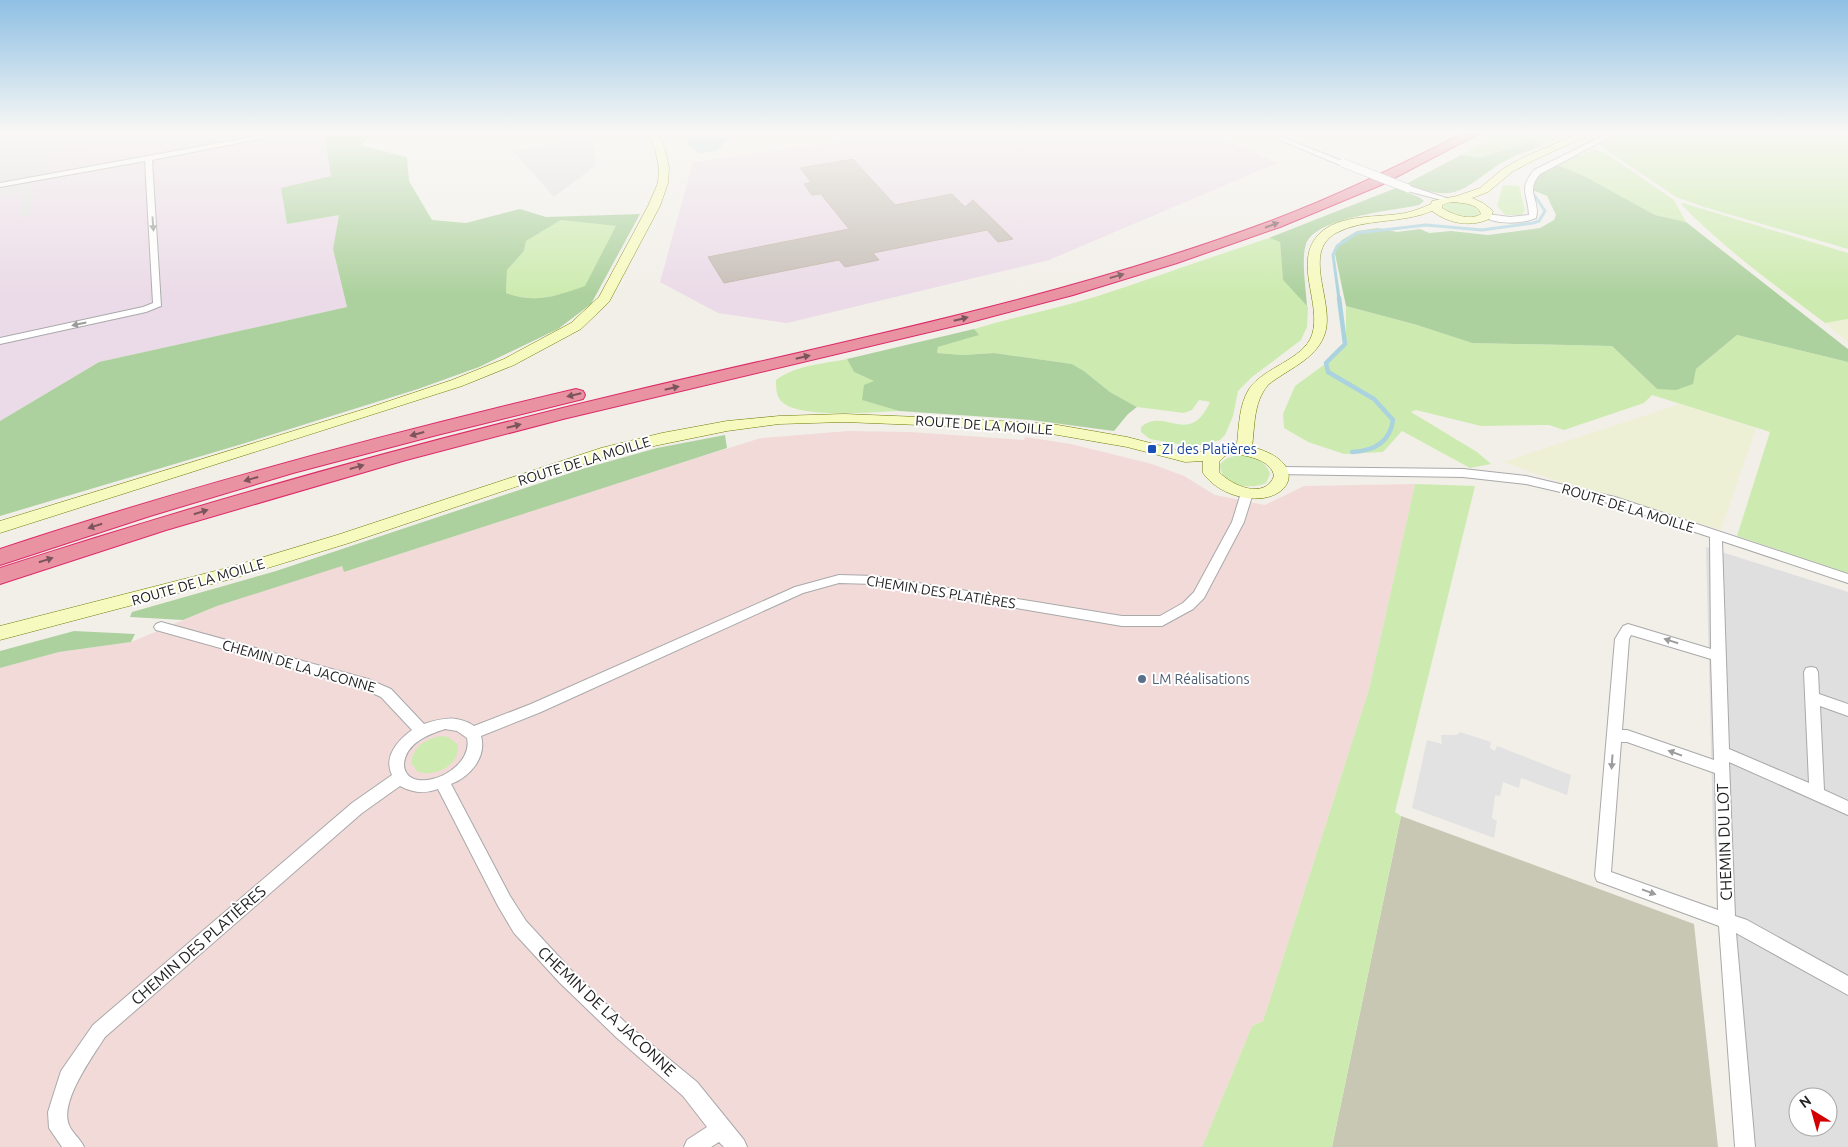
<svg xmlns="http://www.w3.org/2000/svg" width="1848" height="1147" viewBox="0 0 1848 1147" font-family="Ubuntu,sans-serif">
  <rect width="100%" height="100%" fill="#f2efe9"/>
  <!-- residential -->
  <g fill="#e0dfdf" fill-rule="evenodd">
    <path d="M0 133H146V135L47 175 0 183Z"/>
    <path d="M538 133H632L592 143 596 165 554 197 514 152 563 141Z"/>
    <path d="M1706 547 1848 592V1147H1740L1713 830ZM1798 1097H1828V1127H1798Z"/>
  </g>
  <!-- commercial -->
  <path fill="#f2dad9" d="M848 431 910 432 1024 440 1025 437 1071 444 1152 464 1184 476 1215 495 1265 505 1304 486 1415 484 1369 689 1263 1021 1252 1026 1202 1147H0V668L59 652 131 642 217 606 342 565 344 572 693 459 761 438Z"/>
  <!-- industrial -->
  <g fill="#ebdbe8">
    <path d="M146 133H324L331 176 281 188 287 224 339 214 333 249 347 307 99 362 0 421V183L46 175 48 152 146 135Z"/>
    <path d="M866 133H1209L1277 163 1049 260 787 323 718 313 660 282 693 162 839 142Z"/>
  </g>
  <!-- construction -->
  <path fill="#c7c7b4" d="M1401 816 1694 924 1718 1147H1332Z"/>
  <!-- farmland -->
  <g fill="#eef0d5">
    <path d="M1848 319V342L1825 323Z"/>
    <path d="M1680 404 1756 428 1721 530 1557 481 1503 462Z"/>
  </g>
  <!-- grass -->
  <g fill="#cdebb0">
    <path d="M1499 133H1549L1563 137 1541 146 1531 141 1480 158 1461 155Z"/>
    <path d="M1623 133H1848L1836 135 1848 139V249L1704 207 1676 197 1599 145Z"/>
    <path d="M1594 149 1604 152 1674 200 1686 222 1655 215 1586 177 1558 165Z"/>
    <path d="M1503 185 1519 186 1525 210 1522 215H1505L1497 206Z"/>
    <path d="M1449 202H1459L1479 208 1480 213C1469 221 1456 216 1445 210L1443 205Z"/>
    <path d="M1683 203 1848 253V319L1825 323C1775 285 1724 249 1681 204Z"/>
    <path d="M561 220 617 226 585 287C556 296 536 304 506 293L507 270 524 251 526 241Z"/>
    <path d="M1269 238 1280 242 1283 280 1308 307 1307 327 1301 340 1252 377 1238 391 1233 416 1225 435 1220 440 1194 447 1150 439 1141 432V427C1165 406 1189 448 1210 402L1199 400 1192 410 1184 413 1137 407 1110 392 1084 371 1072 364 994 353 963 355 937 353 938 347 978 335 974 329C1014 317 1055 309 1095 297 1153 278 1211 257 1269 238Z"/>
    <path d="M1346 306 1417 325 1472 343 1612 346 1657 389 1696 369 1737 335 1848 362V573L1737 536 1770 432 1652 395 1644 403 1564 430 1549 425 1481 426 1416 410 1411 412 1477 452 1491 464 1470 468 1402 431 1383 452 1344 454 1308 442 1284 428 1283 414 1295 386 1325 364 1346 344Z"/>
    <path d="M847 359 854 372 875 381 863 400 899 411C873 412 800 419 782 402 776 396 776 388 776 380 796 365 823 364 847 359Z"/>
    <path d="M1242 455C1254 457 1266 461 1270 474L1266 483C1251 490 1221 487 1220 465 1225 457 1233 456 1242 455Z"/>
    <path d="M1415 484 1475 486 1395 812 1401 816 1332 1147H1202L1252 1026 1263 1021 1369 689Z"/>
    <path d="M441 736 448 737 457 744C462 765 435 777 418 772L411 763C413 746 426 739 441 736Z"/>
  </g>
  <!-- forest -->
  <g fill="#add19e" fill-rule="evenodd">
    <path d="M324 133H373L360 145 407 157 409 181 432 220 466 223 520 209 546 217 640 214 591 304 558 329 479 367 418 389 242 444 0 516V421L99 362 347 307 333 249 339 215 287 224 281 188 331 176ZM561 220 616 226 585 286C556 296 536 304 506 293L507 270 524 251 526 241Z"/>
    <path d="M1531 141 1541 146C1528 151 1513 156 1501 163 1459 191 1458 203 1406 184L1461 155 1480 158Z"/>
    <path d="M1558 165 1586 177 1655 215 1686 222 1844 346 1848 349V362L1737 335 1696 369 1693 384 1676 390 1657 389 1612 346 1472 343 1417 325 1346 306 1335 254 1337 246 1342 240 1357 231 1378 228 1397 232 1420 229 1429 233 1451 231 1488 235 1540 228 1554 220 1556 215 1547 196 1530 189 1538 175Z"/>
    <path d="M1396 188 1419 197 1424 201 1419 205C1392 211 1316 217 1306 244 1301 259 1306 289 1307 306L1283 280 1280 242 1269 238Z"/>
    <path d="M974 329 979 335 938 347 937 353 963 355 994 353 1072 364 1084 371 1110 392 1137 407 1128 414 1114 431 1031 420 899 411 862 400 864 385 874 381 854 372 847 359Z"/>
    <path d="M725 435 727 448 344 572 342 566 217 606 183 620 130 617 132 612 276 571 582 469 657 448Z"/>
    <path d="M74 631 135 634 131 642 59 652 0 668V651Z"/>
  </g>
  <!-- parking -->
  <g fill="#e2e2e2">
    <path d="M29 183 34 186 31 214 19 217 23 193 0 197V189Z"/>
    <path d="M1460 732 1491 742 1490 748 1495 751 1497 746 1571 775 1567 795 1521 778 1519 788 1503 782 1500 796 1495 795 1492 818 1497 821 1494 838 1412 808 1427 740 1442 744 1441 735H1457Z"/>
  </g>
  <!-- water -->
  <path fill="#aad3df" d="M703 135 729 138 716 151 700 153 687 145 688 138Z"/>
  <g fill="none" stroke-linecap="round" stroke-linejoin="round">
    <!-- stream-far1 -->
    <path stroke="#aad3df" stroke-width="3" d="M1339 299 1333 255 1337 246 1357 233 1426 225 1482 230 1533 223 1539 221 1545 211 1535 196"/>
    <!-- stream -->
    <path stroke="#aad3df" stroke-width="4.5" d="M1339 298 1345 344 1326 363 1328 372 1374 399 1393 420C1390 443 1373 451 1352 452"/>
  </g>
  <!-- building -->
  <path fill="#c7bfb8" stroke="#c4b6ab" d="M853 159 895 205 952 194 965 207 973 200 1013 239 998 242 987 230 873 253 879 260 845 267 839 260 724 283 708 257 849 229 821 194 812 195 804 184 811 182 800 168Z"/>
  <g fill="none" stroke-linecap="round" stroke-linejoin="round">
    <defs>
      <g id="street">
        <path d="M274 133H289L152 160 161 306 146 312 0 344V338L143 307 153 303 145 161 0 187V183Z"/>
        <path d="M1263 133H1272L1347 163 1340 165Z"/>
        <path d="M1609 133H1618L1540 174C1524 193 1541 199 1536 218 1521 224 1496 225 1483 216L1487 214 1510 217 1529 215C1528 193 1518 190 1534 170Z"/>
        <path d="M1404 186H1410L1449 199 1445 201 1404 190Z"/>
        <path d="M1281 467 1463 469 1526 476 1615 497 1848 574V583L1722 541 1729 749 1809 783 1804 672 1806 668 1811 667 1816 668 1818 672 1819 694 1848 704V716L1820 706 1824 790 1848 801V815L1729 762 1735 916 1747 920 1848 976V995L1736 933 1755 1147H1735L1719 926 1597 881 1595 876 1615 639 1623 626 1628 624 1711 649 1710 537 1608 503 1526 484 1463 477 1277 474 1275 471 1277 468ZM1631 635 1711 659 1714 760 1627 730H1622L1629 639ZM1621 742H1627L1715 773 1718 910 1611 872Z"/>
        <path d="M1247 489 1253 493 1244 522 1204 598 1193 609 1162 626H1122L875 584 839 583 803 593 541 712 481 736C487 757 470 777 451 784L510 896 526 921 572 971 629 1026 697 1082 744 1140 747 1147H724L719 1142 711 1147H684L687 1140 707 1127 683 1096 617 1038 560 983 514 933 498 906 438 789C425 794 413 793 400 786L362 813 105 1037C93 1056 59 1102 69 1125 72 1133 80 1138 84 1147H62L49 1128 48 1112 61 1071 93 1025 352 803 392 775C383 757 398 740 412 730L381 697 359 687 156 630 154 627 156 624 161 622 368 679 391 689 424 724C442 718 457 715 474 726L531 704 795 587 839 575 875 576 1122 616H1160L1183 603 1194 592 1232 522 1241 493ZM445 729 457 731 467 738C473 763 436 786 414 779 407 776 404 771 404 764 406 743 427 735 445 729Z"/>
      </g>
      <g id="secondary">
        <path d="M648 133H658L665 149 669 168 668 183 660 206 609 302 581 329 514 365 462 386 0 533V521L368 408 452 380 504 359 571 323 599 297 648 206 658 183 659 168 655 149Z"/>
        <path d="M1580 133H1593L1532 161 1512 172 1488 192 1472 198 1483 203 1493 211 1491 218C1472 228 1449 224 1432 211 1402 224 1363 218 1336 233 1300 253 1337 305 1324 336 1315 360 1286 370 1268 385 1253 403 1255 426 1252 447 1317 464 1286 512 1234 495 1222 491 1211 484 1203 473V461L1185 462 1127 447 1052 434 945 426 844 422 779 424 727 431 610 455 349 543 235 578 0 640V626L227 568 337 535 601 448 662 433 727 421 779 416 844 414 945 418 1052 424 1127 437 1185 452 1213 451 1237 444C1239 426 1239 405 1249 389 1264 367 1303 360 1312 335 1322 303 1293 263 1318 235 1339 213 1379 218 1405 213 1414 211 1422 208 1431 204L1432 201 1457 196 1480 188 1504 168 1524 157ZM1451 202C1462 203 1478 203 1481 214 1469 221 1454 215 1442 208V205ZM1235 454C1249 456 1271 460 1274 476 1265 500 1232 486 1219 472V462L1225 456Z"/>
      </g>
      <g id="highway">
        <path d="M1464 133H1480L1381 185 1280 227 1177 263 1073 295 967 323 563 419 406 460 166 530 0 584V568C210 500 422 441 637 390 849 340 1063 298 1268 222 1335 197 1400 165 1464 133Z"/>
        <path d="M576 389 583 391 585 395 583 399 437 435 293 473 150 516 0 565V549C190 486 382 435 576 389Z"/>
      </g>
    </defs>
    <!-- street casing -->
    <use href="#street" stroke="#a9a9a9" stroke-width="2"/>
    <!-- secondary casing -->
    <use href="#secondary" stroke="#707d05" stroke-width="1"/>
    <!-- highway casing -->
    <use href="#highway" stroke="#dc2a67" stroke-width="2"/>
    <!-- street -->
    <use href="#street" fill="#fff" fill-rule="evenodd"/>
    <!-- secondary -->
    <use href="#secondary" fill="#f7fabf" fill-rule="evenodd"/>
    <!-- highway -->
    <use href="#highway" fill="#e892a2" fill-rule="evenodd"/>
    <defs>
      <path id="street-bridge" d="M1343 163 1407 188"/>
    </defs>
    <!-- street-bridge casing -->
    <use href="#street-bridge" stroke="#a9a9a9" stroke-width="9" stroke-linecap="butt"/>
    <!-- street-bridge -->
    <use href="#street-bridge" stroke="#fff" stroke-width="8"/>
  </g>
  <!-- one-way arrows -->
  <defs><path id="oneway-solid" d="M-6-.8H1V-3.2L6.5 0L1 3.2V.8H-6Z" transform="scale(1.25)"/></defs>
  <g fill="#9c9c9c">
    <use href="#oneway-solid" transform="translate(153 224) rotate(86)"/>
    <use href="#oneway-solid" transform="translate(79 324) rotate(168)"/>
    <use href="#oneway-solid" transform="translate(1671 641) rotate(-162)"/>
    <use href="#oneway-solid" transform="translate(1675 753) rotate(-160)"/>
    <use href="#oneway-solid" transform="translate(1612 762) rotate(94)"/>
    <use href="#oneway-solid" transform="translate(1649 892) rotate(20)"/>
  </g>
  <g fill="#7b545c">
    <use href="#oneway-solid" transform="translate(1272 225) rotate(-20)"/>
    <use href="#oneway-solid" transform="translate(1117 276) rotate(-16)"/>
    <use href="#oneway-solid" transform="translate(961 319) rotate(-14)"/>
    <use href="#oneway-solid" transform="translate(803 357) rotate(-13)"/>
    <use href="#oneway-solid" transform="translate(672 388) rotate(-13)"/>
    <use href="#oneway-solid" transform="translate(574 395) rotate(167)"/>
    <use href="#oneway-solid" transform="translate(514 426) rotate(-14)"/>
    <use href="#oneway-solid" transform="translate(417 434) rotate(165)"/>
    <use href="#oneway-solid" transform="translate(357 467) rotate(-16)"/>
    <use href="#oneway-solid" transform="translate(251 479) rotate(164)"/>
    <use href="#oneway-solid" transform="translate(201 512) rotate(-17)"/>
    <use href="#oneway-solid" transform="translate(95 526) rotate(163)"/>
    <use href="#oneway-solid" transform="translate(46 560) rotate(-18)"/>
  </g>
  <!-- sky -->
  <linearGradient id="sky" x2="0" y2="1"><stop stop-color="#8fc0e4"/><stop offset="0.45" stop-color="#f9f8f5"/><stop offset="1" stop-color="#f9f8f5" stop-opacity="0"/></linearGradient>
  <rect width="1848" height="294" fill="url(#sky)"/>
  <!-- markers -->
  <rect fill="#1a4fb4" stroke="#fff" stroke-width="2" x="1147" y="444" width="10" height="10" rx="2.5"/>
  <circle fill="#5c6f8a" stroke="#fff" stroke-width="2" cx="1142" cy="679" r="5"/>
  <g text-anchor="middle" dominant-baseline="central" stroke-width="4" stroke-linejoin="round" paint-order="stroke">
    <!-- street labels -->
    <g font-size="14" fill="#222" stroke="#fff">
      <text transform="translate(984 425) rotate(4)">ROUTE DE LA MOILLE</text>
      <text transform="translate(584 461) rotate(-17)">ROUTE DE LA MOILLE</text>
      <text transform="translate(1628 508) rotate(17)">ROUTE DE LA MOILLE</text>
      <text transform="translate(198 582) rotate(-16)">ROUTE DE LA MOILLE</text>
      <text transform="translate(941 592) rotate(9)">CHEMIN DES PLATIÈRES</text>
      <text transform="translate(299 666) rotate(16)">CHEMIN DE LA JACONNE</text>
    </g>
    <!-- transit labels -->
    <g font-size="14" fill="#164399" stroke="#fff" text-anchor="start">
      <text x="1162" y="449">ZI des Platières</text>
    </g>
    <!-- service labels -->
    <g font-size="14" fill="#4e5e75" stroke="#fff" text-anchor="start">
      <text x="1152" y="679">LM Réalisations</text>
    </g>
    <!-- near-street labels -->
    <g font-size="16" fill="#222" stroke="#fff">
      <text transform="translate(1724 842) rotate(-92)">CHEMIN DU LOT</text>
      <text transform="translate(198 945) rotate(-41)">CHEMIN DES PLATIÈRES</text>
      <text transform="translate(607 1011) rotate(43)">CHEMIN DE LA JACONNE</text>
    </g>
  </g>
  <!-- north arrow -->
  <g transform="translate(1813 1112) rotate(323)"><circle r="24" fill="#ffffff" stroke="#a7a7a7"/>
  <path d="M0-4L9 19L0 12L-9 19Z" fill="#d40000"/>
  <text y="-8" font-size="14" font-weight="bold" text-anchor="middle" fill="#222222">N</text>
  </g>
</svg>
